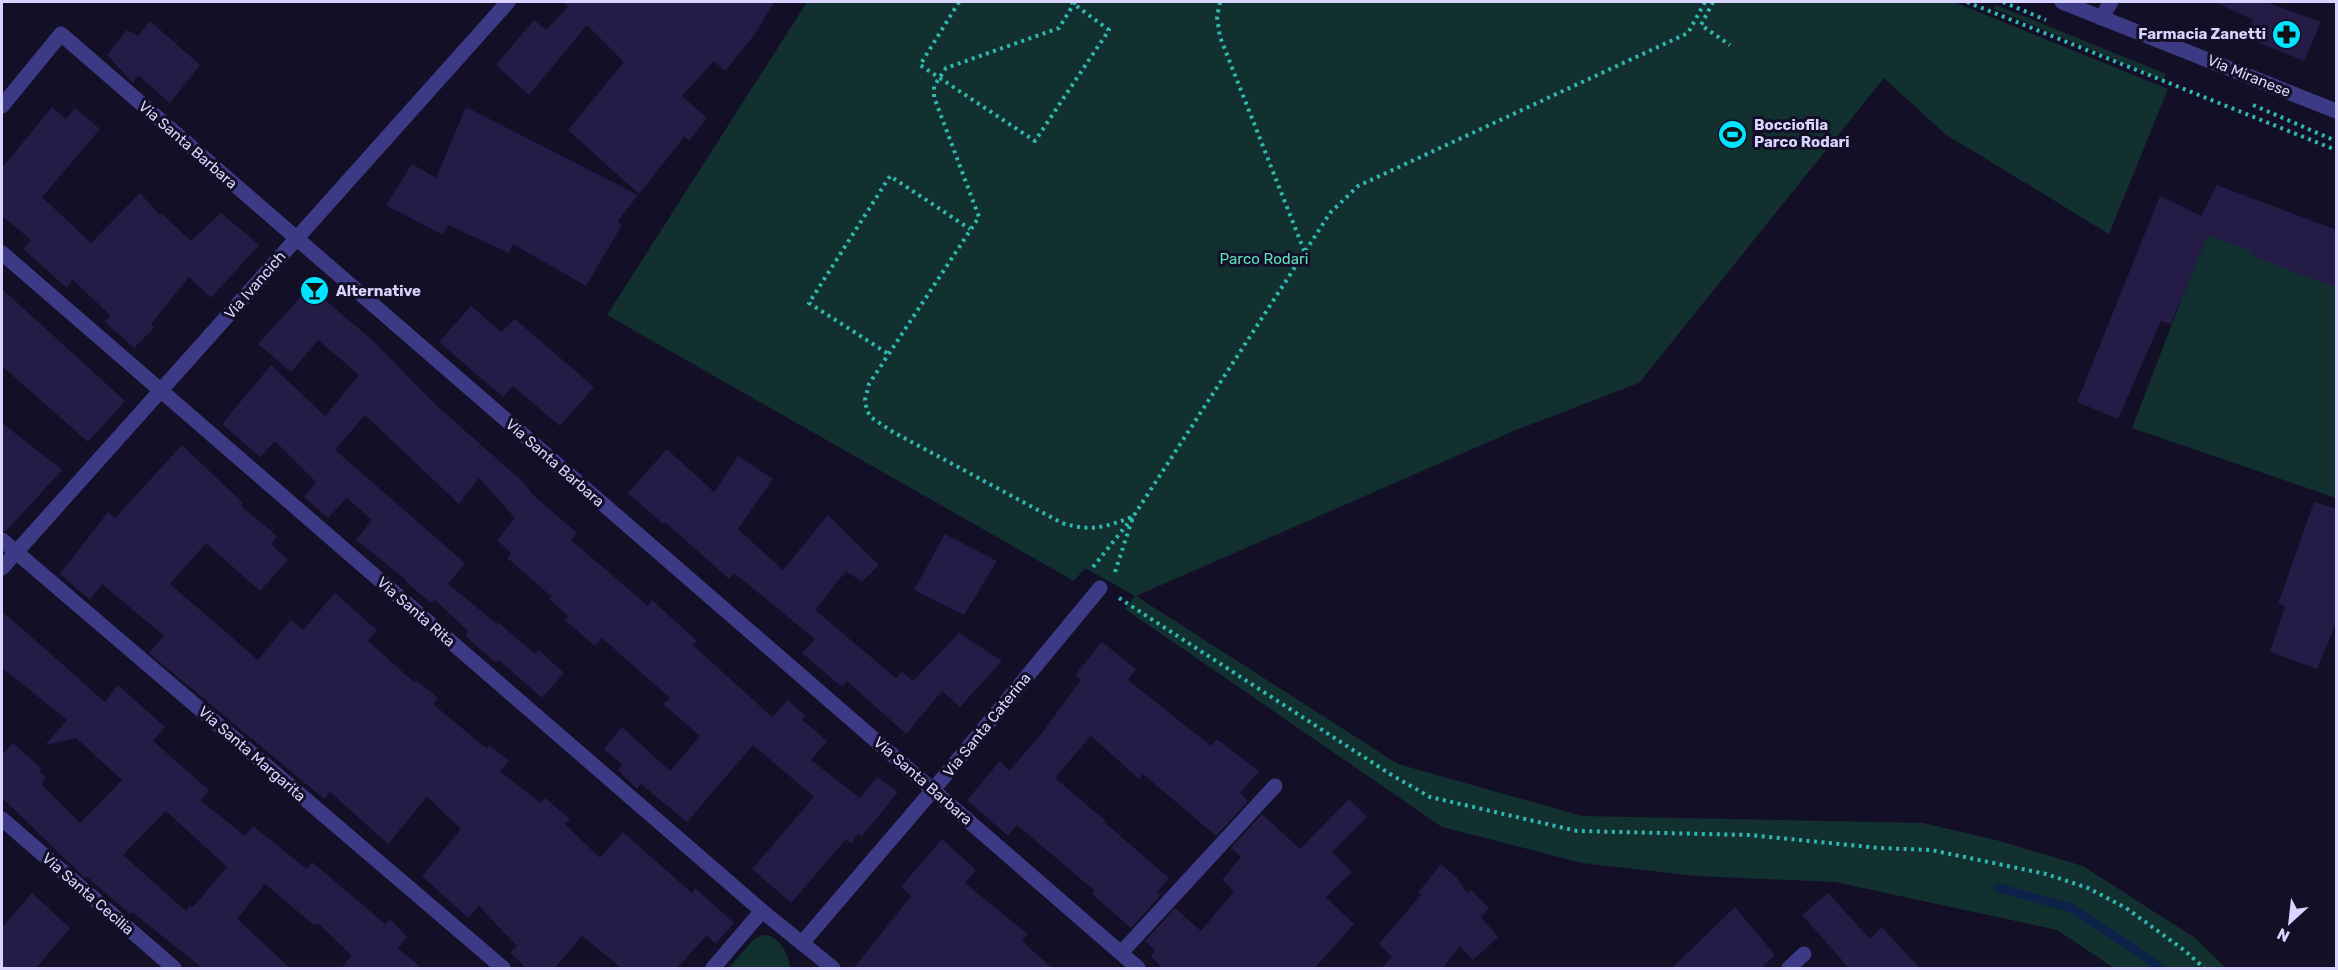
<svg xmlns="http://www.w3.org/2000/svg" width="2338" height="970" viewBox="0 0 2338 970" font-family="Rubik,sans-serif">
  <rect width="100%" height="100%" fill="#130f26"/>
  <!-- green -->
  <g fill="#12302f">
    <path d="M807 2H1954L2168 89 2109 234 1945 134 1884 78 1639 383 1516 430 1136 596 1398 764 1582 816 1923 823 2000 841 2083 866 2195 938 2226 968H2114L2057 930 1835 882 1696 876 1582 863 1442 827 1125 609 1135 596 1085 568 1074 581 607 315Z"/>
    <path d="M1996 5 2166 74 2163 80 1994 9Z"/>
    <path d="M2209 228 2336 276V498L2132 428Z"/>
    <path d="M763 935C779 935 789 954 790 968H729L754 939Z"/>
  </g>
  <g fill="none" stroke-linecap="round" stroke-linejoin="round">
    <!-- stream -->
    <path stroke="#0c2248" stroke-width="9" d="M1998 888 2069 907 2124 942 2160 968"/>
  </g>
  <!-- building -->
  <g fill="#241b47" fill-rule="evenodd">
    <path d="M562 2H774L755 34 725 71 714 61 682 96 707 118 689 141 685 136 639 194 568 130 624 62 587 25 529 95 496 65 534 20 546 30 568 7Z"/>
    <path d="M2215 2H2266L2321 22 2304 61 2255 41 2260 28 2251 24 2253 20Z"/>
    <path d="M150 21 200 65 170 103 138 75 133 83 107 55 127 30 138 36Z"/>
    <path d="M52 107 66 119 75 108 100 129 42 197 91 243 140 193 160 215 161 213 191 241 221 213 259 245 211 298 189 277 151 324 154 328 134 348 105 322 110 315 73 280 67 288 23 249 31 240 2 216V168Z"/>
    <path d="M466 107 638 195 617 222 622 225 586 286 513 244 509 253 448 225 443 235 386 205 412 164 436 178Z"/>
    <path d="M2217 185 2337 230V288L2252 256 2254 252 2208 235 2171 324 2161 321 2118 419 2077 402 2160 196 2201 216Z"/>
    <path d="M310 287 372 340 436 405 522 481 533 495 577 533 571 540 648 606 652 600 697 641 693 645 772 717 788 700 805 716 802 720 827 741 811 760 860 798 877 777 898 792 862 836 858 834 851 844 846 839 791 903 752 869 814 797 753 745 687 822 641 784 637 789 618 770 622 765 604 749 622 727 670 771 700 736 663 704 670 698 602 638 595 646 565 620 568 616 549 599 551 596 507 558 511 553 497 540 515 518 479 478 459 504 365 415 335 450 465 563 448 584 497 624 498 622 535 654 539 650 564 673 542 698 499 660 496 663 465 636 468 631 435 600 431 603 405 581 406 580 356 540 372 520 347 498 328 518 304 497 316 482 275 441 260 457 222 424 271 365 325 416 359 375 318 340 291 372 258 344Z"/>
    <path d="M2 289 125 401 88 442 2 366Z"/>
    <path d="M471 306 501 332 515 319 594 387 560 426 513 386 503 397 439 342Z"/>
    <path d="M2 423 62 470 6 531H2Z"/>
    <path d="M182 445 243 503 241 506 277 536 271 544 288 560 260 591 206 543 170 584 258 660 291 620 303 630 335 593 377 630 368 641 415 683 417 681 438 698 433 704 487 749 489 745 509 761 500 771 541 803 545 798 570 819 565 824 600 858 623 832 692 893 695 888 734 923 715 944 707 935 676 969H623L582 936 554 969H527L510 952 517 946 479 906 468 918 422 876 461 829 427 797 388 844 330 792 324 799 149 653 164 636 102 584 90 600 60 574 108 512 115 518Z"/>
    <path d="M667 449 714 492 738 456 773 479 738 529 783 570 828 515 879 565 862 582 846 571 815 610 896 678 902 672 913 681 959 633 1002 661 960 707 942 691 906 734 847 681 842 687 802 653 815 639 734 573 729 579 665 522 663 524 628 493Z"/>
    <path d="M2314 502 2337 509V621L2317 669 2270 652 2285 606 2278 604Z"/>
    <path d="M945 534 997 561 964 615 914 590Z"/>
    <path d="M2 611 105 702 118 685 165 727 153 741 209 790 201 801 245 836 253 826 307 869 312 862 385 924 390 919 407 937 398 948 423 969H341L351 955 318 923 315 926 265 884 237 919 291 969H204L132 912 130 914 87 877 86 879 2 798V755L13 743 42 769 40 771 46 778 41 784 80 823 122 780 76 738 45 745 67 720 2 668ZM166 811 227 867 193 907 190 905 186 911 123 855Z"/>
    <path d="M1102 642 1136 669 1128 680 1211 746 1217 739 1259 771 1240 793 1248 801 1216 836 1143 774 1139 779 1091 736 1057 775 1056 779 1106 821 1104 822 1169 878 1157 892 1161 895 1131 928 1092 894 1095 891 1017 825 1008 836 967 800 1000 761 1009 771 1042 733 1081 680 1075 675Z"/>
    <path d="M1349 799 1367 817 1332 852 1352 872 1326 897 1354 924 1314 969H1163L1151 956 1155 950 1145 941 1175 908 1201 931 1234 891 1222 880 1241 857 1231 848 1262 814 1300 849Z"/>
    <path d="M942 839 976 870 965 883 1028 934 1022 941 1053 969H853L911 896 901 887Z"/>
    <path d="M1441 864 1457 878 1467 893 1471 890 1489 908 1481 917 1498 937 1473 960 1460 946 1442 969H1381L1392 957 1379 944 1421 895 1418 893Z"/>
    <path d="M32 893 70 928 35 969H2V928Z"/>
    <path d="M1828 893 1870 939 1882 927 1920 969H1850L1802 915Z"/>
    <path d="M1735 907 1775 955 1760 969H1671Z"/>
  </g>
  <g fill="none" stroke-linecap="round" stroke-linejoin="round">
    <!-- path -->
    <g stroke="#2fb8b0" stroke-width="4" stroke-dasharray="3 4.5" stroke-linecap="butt">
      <path d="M959 2 920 65 1035 141 1109 30 1071 2"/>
      <path d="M1075 2 1059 28 946 68 934 86V97L979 217 869 384 865 400 867 411 872 418 893 432 1062 523C1091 532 1105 527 1132 517"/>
      <path d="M1220 2 1217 17 1220 37 1305 253"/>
      <path d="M1713 2 1701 25 1730 45"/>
      <path d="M1967 2 2336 150"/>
      <path d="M2003 2 2046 20"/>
      <path d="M2253 105 2336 141"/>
      <path d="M887 353 809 303 890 176 970 229"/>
      <path d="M1093 567 1133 517"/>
      <path d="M1115 572 1133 517 1330 213 1358 186 1688 33 1705 2"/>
      <path d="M1119 598 1390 774 1430 797 1577 831 1749 835 1879 848 1931 850 2046 874 2088 888 2126 908 2184 950 2204 968"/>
    </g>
    <!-- minor -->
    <g stroke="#3d3a85" stroke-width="15">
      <path d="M2062 2 2336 111"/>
      <path d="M2101 18 2111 2"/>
      <path d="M2 106 61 34 1138 968"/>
      <path d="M2 253 762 911 833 968"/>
      <path d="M2 540 503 968"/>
      <path d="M2 568 508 2"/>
      <path d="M2 819 174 968"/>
      <path d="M802 943 933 790 1100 588"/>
      <path d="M1121 953 1275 786"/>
      <path d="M713 968 762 911"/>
      <path d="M1789 968 1804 954"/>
    </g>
  </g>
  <!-- icons -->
  <defs>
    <symbol id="pharmacy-disc" viewBox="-11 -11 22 22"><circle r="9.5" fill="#00e5ff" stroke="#130f26"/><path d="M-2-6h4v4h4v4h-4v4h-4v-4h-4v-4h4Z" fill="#111"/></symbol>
    <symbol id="stadium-disc" viewBox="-11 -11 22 22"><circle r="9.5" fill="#00e5ff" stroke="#130f26"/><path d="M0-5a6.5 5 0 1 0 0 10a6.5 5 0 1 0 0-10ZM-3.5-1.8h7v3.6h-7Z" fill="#111"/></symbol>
    <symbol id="bar-disc" viewBox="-11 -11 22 22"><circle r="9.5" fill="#00e5ff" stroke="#130f26"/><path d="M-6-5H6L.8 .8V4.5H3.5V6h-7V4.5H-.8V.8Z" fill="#111"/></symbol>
  </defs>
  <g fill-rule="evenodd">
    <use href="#pharmacy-disc" x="2270" y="18" width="33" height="33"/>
    <use href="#stadium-disc" x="1716" y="118" width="33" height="33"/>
    <use href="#bar-disc" x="298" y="274" width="33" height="33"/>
  </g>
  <g text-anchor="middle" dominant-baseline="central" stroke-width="6" stroke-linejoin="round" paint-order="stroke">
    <!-- poi labels -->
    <g font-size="15" font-weight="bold" fill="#d9d4ff" stroke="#130f26" text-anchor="start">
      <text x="2266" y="34" text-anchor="end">Farmacia Zanetti</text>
      <text x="1754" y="125">Bocciofila<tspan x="1754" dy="17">Parco Rodari</tspan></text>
      <text x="336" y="291">Alternative</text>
    </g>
    <!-- street labels -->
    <g font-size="15" fill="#d9d4ff" stroke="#130f26">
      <text transform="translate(2249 76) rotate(22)">Via Miranese</text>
      <text transform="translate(188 145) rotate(41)">Via Santa Barbara</text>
      <text transform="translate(255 285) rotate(-49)">Via Ivancich</text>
      <text transform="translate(555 463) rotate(41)">Via Santa Barbara</text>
      <text transform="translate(416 612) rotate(41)">Via Santa Rita</text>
      <text transform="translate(987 725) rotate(-51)">Via Santa Caterina</text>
      <text transform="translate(252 754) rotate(41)">Via Santa Margarita</text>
      <text transform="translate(923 781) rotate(41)">Via Santa Barbara</text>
      <text transform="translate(88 894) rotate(41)">Via Santa Cecilia</text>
    </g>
    <!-- park labels -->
    <g font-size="15" fill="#5fe0c0" stroke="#130f26">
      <text x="1264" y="259">Parco Rodari</text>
    </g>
  </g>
  <!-- border -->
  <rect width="2338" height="970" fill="none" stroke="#d9d4ff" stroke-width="6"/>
  <!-- north arrow -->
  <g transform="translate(2290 922) rotate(207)" stroke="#130f26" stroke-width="4.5" paint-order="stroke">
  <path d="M0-4.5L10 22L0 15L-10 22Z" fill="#d9d4ff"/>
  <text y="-9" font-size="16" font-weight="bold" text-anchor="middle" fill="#d9d4ff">N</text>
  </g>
</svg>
